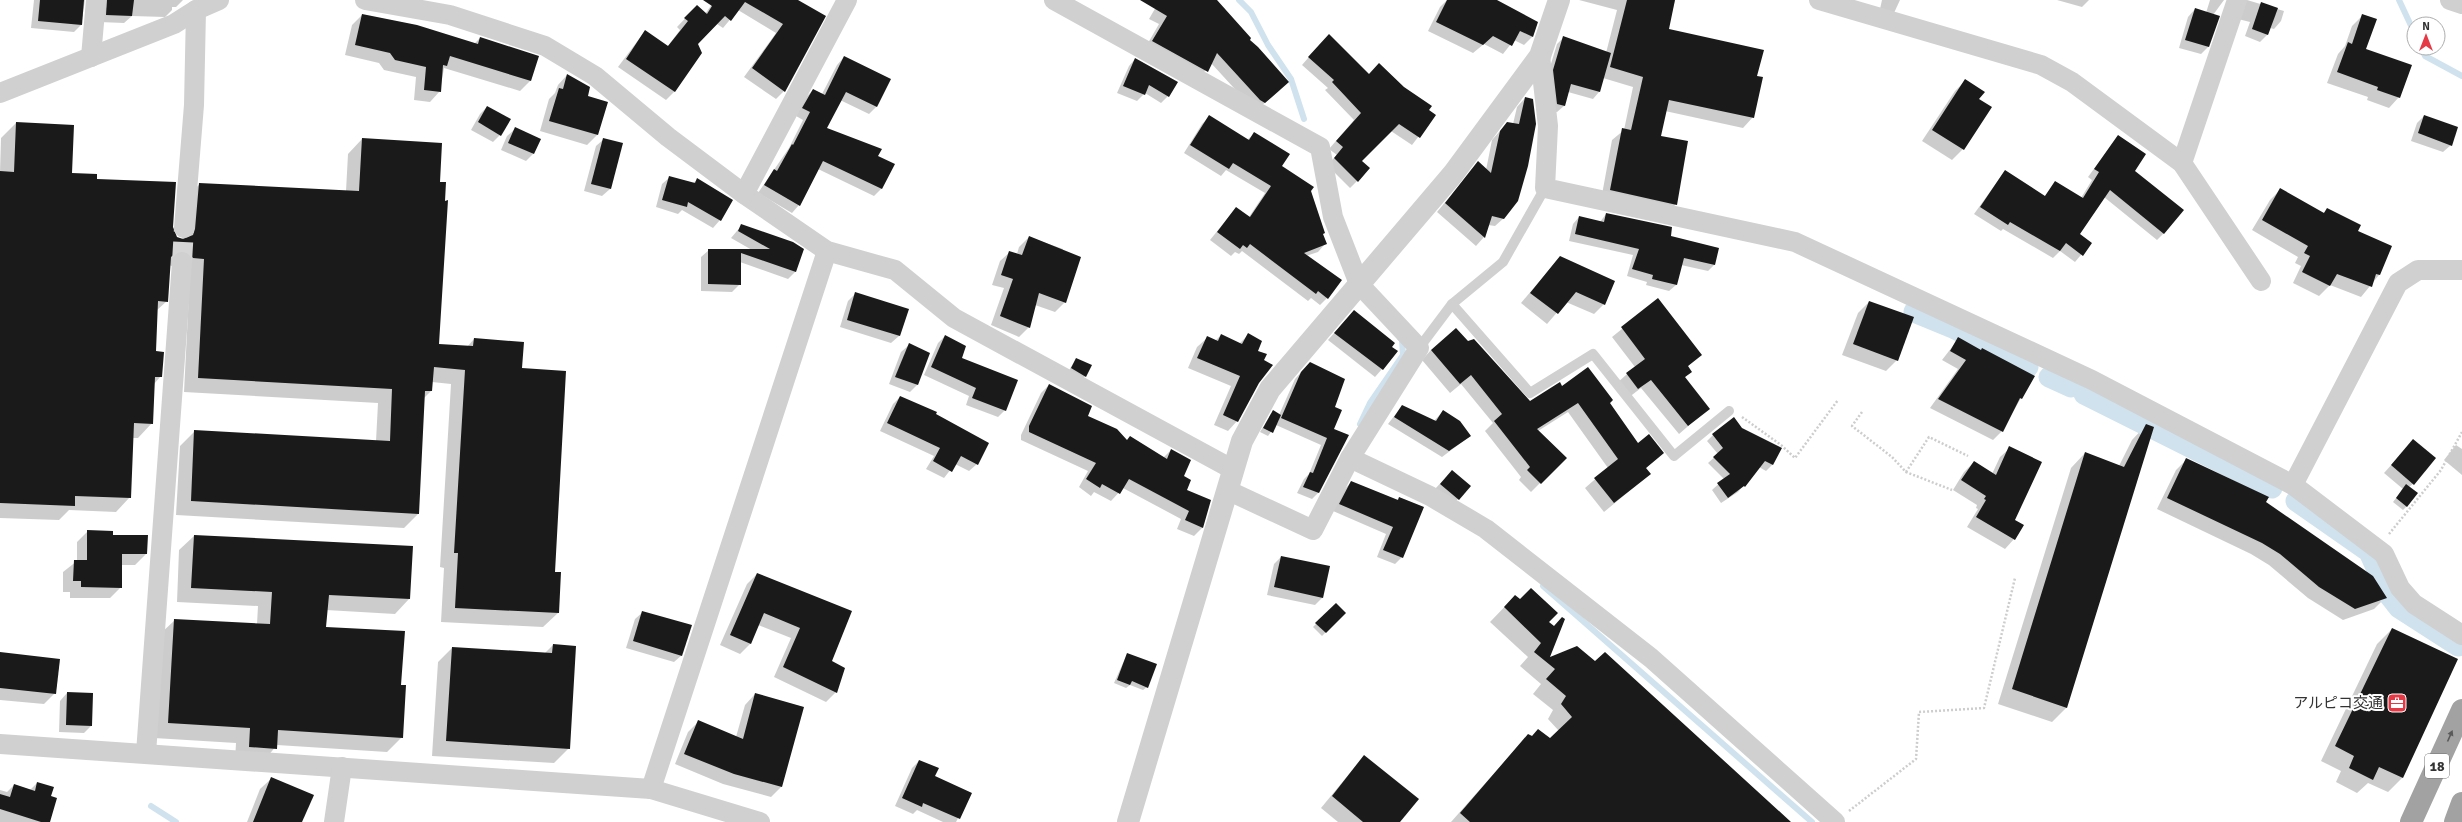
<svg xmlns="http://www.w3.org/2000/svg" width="2462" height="822" viewBox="0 0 2462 822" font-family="Signika,'Noto Sans JP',sans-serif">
  <rect width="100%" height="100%" fill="#fff"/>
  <!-- shadow -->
  <g fill="#0003">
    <path d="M34 0H85L81 25 74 32 31 28Z"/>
    <path d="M103 0H183L176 7H172V10L165 17 132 16 124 23 99 22Z"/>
    <path d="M715 0H797L784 91 776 99 744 77 776 33 738 10 723 28 717 24 697 44 701 53 674 92 666 100 618 67 645 31 668 46 680 30 677 27 697 6 705 14Z"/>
    <path d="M1160 0H1215L1248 40 1280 90 1255 111 1211 63 1198 80 1144 50 1159 24 1149 19Z"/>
    <path d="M1447 0H1495L1537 22 1532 37 1524 45 1514 40 1503 54 1484 44 1473 53 1428 31 1440 7Z"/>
    <path d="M1579 0H1675L1668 29 1756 77 1753 117 1743 128 1665 111 1659 137 1676 204 1666 214 1601 200 1612 140 1624 130 1633 87 1603 78 1599 92 1593 99 1568 92 1564 106 1557 112 1551 111 1547 77 1557 44 1563 38 1606 53 1617 10Z"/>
    <path d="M1882 0H1900L1894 13 1880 9Z"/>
    <path d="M2057 0H2089L2082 7Z"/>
    <path d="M2210 0H2224L2213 15 2208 47 2201 54 2179 48 2188 17 2195 9 2206 13Z"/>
    <path d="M2247 0 2284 11 2281 21 2274 29 2270 28 2268 34 2260 42 2245 36 2250 22 2238 19 2241 6Z"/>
    <path d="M362 15 474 44 480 38 538 57 530 81 520 91 444 68 440 91 430 102 414 100 416 77 384 70 379 63 345 55 352 25Z"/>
    <path d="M2363 15 2365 49 2399 97 2389 108 2367 100 2368 97 2327 83 2338 54 2345 46 2352 26Z"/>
    <path d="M1322 42 1369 75 1435 115 1412 145 1391 131 1361 161 1357 181 1350 188 1327 165 1337 155 1329 149 1354 120 1325 90 1328 88 1302 65Z"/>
    <path d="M844 57 890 80 876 107 869 114 840 100 826 128 893 165 881 189 874 196 818 169 799 205 792 213 758 193 789 148 803 120 796 116 806 97 813 90 822 94 837 65Z"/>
    <path d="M1135 59 1168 96 1161 103 1145 93 1137 101 1117 93 1129 66Z"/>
    <path d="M567 75 589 87 586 96 597 135 587 145 540 131 549 99 555 93 558 85Z"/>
    <path d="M1966 80 1978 100 1963 149 1952 160 1922 141 1955 91Z"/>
    <path d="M1525 98 1504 218 1495 226 1488 225 1484 237 1476 246 1437 212 1478 163 1486 170 1492 140 1507 123 1513 124 1517 107Z"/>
    <path d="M487 107 500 135 493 142 471 130 480 114Z"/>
    <path d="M2424 116 2451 145 2443 152 2411 141 2417 123Z"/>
    <path d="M1209 117 1247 140 1254 134 1281 166 1310 191 1325 244 1318 252 1306 256 1327 298 1320 305 1311 298 1308 301 1242 251 1239 254 1235 252 1231 256 1210 240 1236 208 1249 217 1265 193 1226 170 1221 176 1184 153 1202 124Z"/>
    <path d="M16 123 71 174 96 180 172 228 176 238 182 240 185 198 200 184 346 191 348 154 362 139 439 183 438 345 467 347 474 339 521 369 554 573 558 613 543 627 441 622 444 568 440 567 451 384 432 382 431 391 424 398 418 514 404 528 176 515 180 446 195 431 376 441 378 403 184 392 190 273 169 265 167 301 156 311 155 352 161 376 154 384 152 423 138 438H132L130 497 116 512 69 510 59 520 0 518V172L1 138Z"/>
    <path d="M515 129 533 154 526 161 501 150 507 136Z"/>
    <path d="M2118 136 2164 233 2157 240 2104 197 2078 234 2091 243 2075 262 2060 251 2053 258 2003 229 2001 231 1974 214 2005 171 2044 197 2056 182 2081 198 2092 180 2088 177Z"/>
    <path d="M604 139 610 189 602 196 584 191 596 146Z"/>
    <path d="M670 177 693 183 697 180 720 220 713 228 682 210 678 214 656 207 662 184Z"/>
    <path d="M2280 190 2322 214 2327 210 2356 232 2391 247 2379 275 2361 297 2330 285 2319 296 2293 283 2301 266 2295 263 2298 257 2252 230 2270 200Z"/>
    <path d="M1606 214 1669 237 1718 248 1714 265 1708 271 1681 265 1676 285 1669 291 1646 285 1647 282 1627 276 1633 255 1569 241 1573 224 1579 217 1600 222Z"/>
    <path d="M742 225 803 250 795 272 788 279 740 262V284L732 292 701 291V257L709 250H752L731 238Z"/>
    <path d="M1029 237 1063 249 1065 302 1055 312 1035 305 1029 327 1019 337 991 325 1004 288 992 285 1000 261 1010 252 1017 254 1019 247Z"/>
    <path d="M1560 257 1604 304 1594 314 1566 302 1547 324 1521 303Z"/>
    <path d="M856 293 907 310 899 336 891 343 840 327 848 301Z"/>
    <path d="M1658 300 1700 355 1687 367 1691 372 1684 378 1708 409 1679 434 1641 388 1628 398 1617 383 1635 367 1612 337Z"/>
    <path d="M1869 302 1897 360 1886 371 1842 355 1858 313Z"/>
    <path d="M1354 311 1397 352 1375 377 1328 340Z"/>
    <path d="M1249 334 1256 351 1258 383 1237 421 1228 431 1214 425 1231 386 1188 368 1197 347 1207 338 1215 341 1221 335 1239 344Z"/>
    <path d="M945 336 961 359 1005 410 998 417 966 405 969 396 924 375 938 343Z"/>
    <path d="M1959 338 1980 351 2033 377 2002 431 1993 440 1930 408 1958 369 1942 360Z"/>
    <path d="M1468 343 1530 403 1562 387 1609 403 1638 444 1662 453 1645 469 1650 474 1604 512 1585 488 1608 468 1568 412 1538 431 1565 458 1531 492 1519 480 1521 477 1485 431 1493 423 1461 384 1450 393 1422 360 1431 350Z"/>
    <path d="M909 345 917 385 910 392 889 384 901 352Z"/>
    <path d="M1076 359 1085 376 1082 380 1068 372Z"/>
    <path d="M1303 370 1334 407 1333 430 1347 436 1318 493 1312 499 1297 493 1304 479 1309 474 1321 445 1276 425 1268 436 1260 432 1273 411 1279 415 1295 379Z"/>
    <path d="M1049 385 1086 416 1127 441 1163 458 1171 450 1183 477 1185 490 1210 501 1202 528 1194 536 1177 529 1181 519 1123 488 1111 501 1094 492 1091 496 1079 487 1088 471 1021 440V435L1041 393Z"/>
    <path d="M900 397 934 414 977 464 969 471 955 464 944 478 926 469 934 456 880 431 893 404Z"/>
    <path d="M1402 406 1434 421 1443 411 1470 436 1442 457 1388 424Z"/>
    <path d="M2146 425 2066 708 2052 722 1998 704 2071 468 2085 453 2119 466 2132 440Z"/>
    <path d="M1742 429 1781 449 1772 465 1766 471 1759 467 1738 492 1721 503 1712 490 1724 479 1708 463 1718 454 1707 441 1713 435Z"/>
    <path d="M2413 441V484L2409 487 2407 506 2403 510 2393 502 2403 489 2384 473Z"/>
    <path d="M2456 445 2462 449V475L2444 460Z"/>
    <path d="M2010 448 2013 520 2022 525 2014 539 2005 549 1967 527 1978 509 1976 508 1977 505 1953 490 1964 472 1974 462 1992 474 2000 457Z"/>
    <path d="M2187 459 2265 503 2385 598 2374 609 2343 620 2308 598 2269 565 2251 554 2157 509 2176 470Z"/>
    <path d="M1452 471 1458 499 1451 506 1433 491Z"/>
    <path d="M1351 482 1397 500 1399 498 1402 557 1395 564 1377 557 1386 534 1333 511 1344 490Z"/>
    <path d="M88 531 112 536 146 554 135 565H121V587L110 598H70V592H63V572L77 561V542Z"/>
    <path d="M194 536 412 547 409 599 395 614 326 610 325 628 402 737 387 752 277 745 262 763 235 761 236 743 154 738 160 634 175 620 257 624 258 606 177 602 179 550Z"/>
    <path d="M1281 557 1329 567 1322 598 1315 605 1267 595 1274 564Z"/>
    <path d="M757 574 831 662 836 692 826 702 774 677 791 638 758 625 750 644 740 654 720 645 747 584Z"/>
    <path d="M1515 596 1548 622V659L1789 822H1451L1528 735 1550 740 1559 731 1548 719 1553 710 1533 694 1541 684 1520 666 1528 657 1490 622Z"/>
    <path d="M1336 604 1345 613 1322 636 1313 627Z"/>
    <path d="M643 612 682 655 674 662 626 648 635 619Z"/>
    <path d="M2392 629 2402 778 2388 792 2368 783 2357 793 2336 782 2341 771 2321 761 2377 644Z"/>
    <path d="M553 645 569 748 554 763 432 756 438 662 452 648 545 653Z"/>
    <path d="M0 653 55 693 44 704 0 700Z"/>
    <path d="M1127 654 1147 687 1143 690 1130 685 1126 688 1114 683Z"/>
    <path d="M67 693 91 726 84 733 59 732 60 701Z"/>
    <path d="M755 694 803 707 781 787 771 797 723 784 675 764 688 732 698 722 736 737 745 705Z"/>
    <path d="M1364 756 1398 822H1338L1321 808Z"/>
    <path d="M919 761 934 777 971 793 956 822H943L917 810 913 814 895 806 912 768Z"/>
    <path d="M272 778 301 822H247L260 789Z"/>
    <path d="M37 783 50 797 47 822H0V790L7 792 14 785 30 790Z"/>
  </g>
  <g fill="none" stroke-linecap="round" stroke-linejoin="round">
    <!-- stream -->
    <g stroke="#cfe2ee" stroke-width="6">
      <path d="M1239 0 1251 12 1268 45 1291 79 1304 119"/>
      <path d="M2399 0 2414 32"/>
      <path d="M2421 48 2425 56 2462 76"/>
      <path d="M1360 424 1370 403 1403 355 1402 340 1400 338"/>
      <path d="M1543 586 1812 822"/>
      <path d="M151 806 176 822"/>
    </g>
    <!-- canal -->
    <g stroke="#cfe2ee" stroke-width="21">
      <path d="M1914 312 1953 328 2028 367"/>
      <path d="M2049 377 2071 387"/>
      <path d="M2084 394 2272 488"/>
      <path d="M2296 501 2369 552 2388 594 2399 608 2458 646"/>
    </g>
  </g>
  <!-- building -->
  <g fill="#1a1a1a">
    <path d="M40 0H84L82 25 38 21Z"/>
    <path d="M107 0H134L132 16 106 15Z"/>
    <path d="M703 0H798L826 16 785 92 752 68 783 24 745 2 731 21 725 16 698 44 702 53 675 92 626 59 645 30 668 46 688 21 684 18 697 5 707 14 712 6Z"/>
    <path d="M1140 0H1217L1251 38 1250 40 1258 47 1289 82 1265 103 1260 100 1217 53 1208 72 1152 41 1167 16Z"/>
    <path d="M1447 0H1497L1538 22 1533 37 1520 31 1512 46 1493 36 1483 45 1436 22Z"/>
    <path d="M1627 0H1675L1669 29 1764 50 1757 76 1763 77 1754 118 1669 100 1661 136 1688 141 1677 205 1610 190 1622 128 1631 130 1643 77 1610 67Z"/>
    <path d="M2261 2 2278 8 2268 35 2252 29Z"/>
    <path d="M2195 8 2220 16 2209 47 2185 40Z"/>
    <path d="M362 14 417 25 478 44 480 37 539 56 531 81 450 56 447 66 443 65 441 92 424 90 426 67 395 60 390 53 355 45Z"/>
    <path d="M2362 14 2377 19 2366 49 2412 65 2400 98 2377 90 2378 87 2337 72 2348 42 2352 44Z"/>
    <path d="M1329 34 1369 74 1379 63 1404 87 1432 106 1429 110 1436 115 1420 138 1399 124 1362 161 1370 168 1358 182 1334 158 1343 147 1336 141 1361 113 1332 82 1334 80 1308 57Z"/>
    <path d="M1563 36 1611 53 1600 92 1571 84 1565 106 1557 104 1553 70Z"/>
    <path d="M844 56 891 79 877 107 846 92 827 128 882 149 878 156 895 164 882 189 823 161 800 206 764 185 774 169 777 171 792 144 793 145 810 112 802 108 813 89 825 95Z"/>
    <path d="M1135 58 1178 82 1169 97 1149 85 1145 95 1123 86Z"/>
    <path d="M567 74 590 87 588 96 608 102 598 135 549 121 559 88 563 89Z"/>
    <path d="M1965 79 1985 92 1979 99 1992 107 1964 150 1932 130Z"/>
    <path d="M1525 97 1533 99 1536 124 1528 166 1518 201 1504 219 1492 216 1485 238 1445 203 1478 161 1491 173 1500 131 1507 122 1519 124Z"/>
    <path d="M487 106 511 119 501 136 478 122Z"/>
    <path d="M1209 115 1249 140 1254 132 1290 154 1282 166 1314 187 1311 191 1325 233 1323 234 1327 244 1304 253 1342 280 1328 299 1318 291 1316 294 1250 244 1247 248 1243 245 1240 249 1217 232 1236 207 1250 217 1271 186 1233 163 1229 169 1190 145Z"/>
    <path d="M2424 115 2458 127 2452 146 2418 133Z"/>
    <path d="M16 122 74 125 72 173 97 174V179L176 182 173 227 177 237 183 239 193 235 195 229 199 183 359 191 362 138 442 143 440 182H446L445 201 448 200 439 344 473 346 474 338 524 342 522 368 566 371 555 572H561L559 613 455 608 458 553H454L465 370 434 367 432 391H425L419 514 191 501 194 430 390 441 392 389 198 378 204 259 193 258 189 253 183 251 177 252 171 257 168 302 158 301 156 351 164 352 162 377H155L153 424 134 423 131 498 75 496V506L0 503V171L14 172Z"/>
    <path d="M515 127 541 139 534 154 508 143Z"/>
    <path d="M2118 135 2146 154 2135 171 2184 210 2164 234 2110 190 2080 234 2092 243 2083 256 2066 243 2060 251 2010 222 2008 225 1980 207 2005 170 2045 196 2055 181 2083 198 2099 172 2094 169Z"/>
    <path d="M603 138 623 143 611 189 591 184Z"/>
    <path d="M669 176 695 183 697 178 733 200 721 221 688 202 687 207 662 200Z"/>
    <path d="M2280 188 2324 213 2327 208 2361 225 2358 231 2392 246 2380 275 2376 274 2372 287 2337 274 2330 286 2302 272 2310 256 2304 253 2308 246 2262 220Z"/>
    <path d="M1606 213 1672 227 1671 236 1719 248 1715 265 1684 258 1677 285 1652 279 1653 275 1632 269 1639 249 1575 234 1579 216 1604 222Z"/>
    <path d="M741 224 793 242 804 249 796 272 741 253V285L708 284V249H770L738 231Z"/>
    <path d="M1029 236 1081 257 1066 303 1039 293 1030 328 1000 316 1013 279 1001 275 1009 251 1022 255Z"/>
    <path d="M1560 256 1615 281 1605 305 1576 292 1558 314 1530 293Z"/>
    <path d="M855 292 909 309 900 336 847 320Z"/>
    <path d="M1658 298 1702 355 1688 366 1692 372 1685 377 1710 409 1688 426 1651 380 1638 389 1626 373 1645 359 1621 327Z"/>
    <path d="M1869 301 1914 317 1898 361 1853 344Z"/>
    <path d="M1354 310 1395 343 1392 347 1398 351 1383 370 1334 333Z"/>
    <path d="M1456 328 1468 341 1474 339 1530 401 1560 382 1562 386 1588 367 1613 400 1610 403 1638 443 1649 434 1664 453 1646 468 1651 474 1614 503 1594 478 1618 459 1578 403 1537 429 1567 458 1541 484 1527 470 1530 467 1494 421 1502 414 1471 375 1460 384 1431 350Z"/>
    <path d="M1248 333 1262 341 1258 351 1267 354 1264 360 1273 365 1259 383 1238 422 1223 415 1240 376 1197 358 1207 336 1218 341 1221 334 1242 344Z"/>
    <path d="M945 335 966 346 962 358 1018 380 1006 411 972 398 976 388 931 367Z"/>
    <path d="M1958 337 1981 350 1982 348 2035 376 2022 399 2020 398 2003 432 1938 399 1966 360 1950 351Z"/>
    <path d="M909 343 930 353 918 385 895 377Z"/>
    <path d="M1076 358 1092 365 1086 377 1071 368Z"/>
    <path d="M1310 362 1345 379 1335 407 1342 410 1334 429 1349 435 1319 493 1303 487 1310 472 1313 473 1327 438 1281 418 1301 372Z"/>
    <path d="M1049 384 1092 406 1088 416 1117 429 1127 440 1130 436 1167 459 1171 449 1191 460 1184 476 1191 480 1187 490 1211 500 1203 528 1185 520 1189 511 1129 479 1120 494 1102 484 1100 488 1086 479 1096 463 1029 432V426Z"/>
    <path d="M900 396 937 412 936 414 989 443 978 465 961 456 952 472 933 461 940 448 887 423Z"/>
    <path d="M1402 405 1436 421 1443 410 1460 421 1471 436 1449 451 1394 417Z"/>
    <path d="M1273 410 1281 415 1273 433 1263 428Z"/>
    <path d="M1734 417 1742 428 1782 448 1773 465 1765 461 1745 487 1744 486 1728 498 1717 483 1730 474 1713 457 1723 448 1712 434Z"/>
    <path d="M2146 424 2154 427 2067 708 2012 689 2085 452 2124 467Z"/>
    <path d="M2413 439 2436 458 2414 485 2391 465Z"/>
    <path d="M2009 446 2042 462 2015 520 2024 525 2015 540 1976 517 1986 500 1984 499 1986 496 1961 480 1974 461 1996 475Z"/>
    <path d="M2186 458 2269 497 2266 502 2373 576 2387 598 2355 609 2319 587 2280 554 2262 543 2167 498Z"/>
    <path d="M1452 470 1471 486 1459 500 1440 484Z"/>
    <path d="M1351 481 1398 500 1399 497 1424 507 1403 558 1383 550 1393 527 1339 504Z"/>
    <path d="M2406 484 2418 493 2407 507 2396 498Z"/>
    <path d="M87 530 113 531V535H148L147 554H122V588L81 587V581H73L74 560H87Z"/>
    <path d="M194 535 413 546 410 599 329 595 326 627 405 631 401 685H406L403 738 278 730 277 749 249 747 250 728 168 723 174 619 270 624 272 592 191 588Z"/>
    <path d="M1281 556 1330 566 1323 598 1274 587Z"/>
    <path d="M757 573 852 611 832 661 845 668 837 693 783 667 800 628 764 613 751 644 730 635Z"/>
    <path d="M1531 588 1558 613 1549 622 1554 626 1562 617 1565 619 1550 657 1577 646 1595 661 1605 652 1791 822H1470L1460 813 1528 734 1532 736 1538 729 1550 738 1572 717 1561 704 1566 696 1546 679 1555 669 1534 652 1541 643 1504 607 1515 595 1520 599Z"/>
    <path d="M1336 603 1346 613 1326 633 1315 623Z"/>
    <path d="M642 611 692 625 682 656 633 641Z"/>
    <path d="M2392 628 2458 659 2403 778 2379 767 2373 780 2349 768 2354 756 2335 746Z"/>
    <path d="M553 644 576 646 570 749 446 741 452 647 552 653Z"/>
    <path d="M0 652 60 659 56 694 0 688Z"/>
    <path d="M1127 653 1157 664 1148 688 1132 681 1130 685 1117 680Z"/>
    <path d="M67 692 93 693 92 726 66 725Z"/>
    <path d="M755 693 804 707 782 787 734 774 684 754 698 720 743 739Z"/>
    <path d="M1364 755 1419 799 1400 822H1363L1332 796Z"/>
    <path d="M919 760 939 768 935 776 972 793 960 819 923 803 922 807 902 798Z"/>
    <path d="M271 777 314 795 302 822H253Z"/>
    <path d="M37 782 54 787 51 796 57 798 50 822H41L0 809V794L10 797 14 784 35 791Z"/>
  </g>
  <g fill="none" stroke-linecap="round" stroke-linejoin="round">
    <!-- minor-tunnel -->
    <path stroke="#d6d6d6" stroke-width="20" stroke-dasharray="20 10" stroke-linecap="butt" d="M182 262 184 228"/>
    <!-- path -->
    <g stroke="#cdcdcd" stroke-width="2.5" stroke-dasharray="2 2" stroke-linecap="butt">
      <path d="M1862 412 1852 426 1892 457 1906 472 1952 490"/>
      <path d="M1742 417 1781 445 1795 458 1838 400"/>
      <path d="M1906 472 1929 437 1968 456"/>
      <path d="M2389 534 2441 470 2462 432"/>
      <path d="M1849 811 1916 759 1919 712 1984 708 2015 578"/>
    </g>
    <!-- service -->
    <g stroke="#d0d0d0" stroke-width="10">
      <path d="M1452 304 1503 262 1545 188"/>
      <path d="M1419 348 1452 304 1530 393 1593 354 1674 456 1729 411"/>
    </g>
    <!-- minor -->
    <g stroke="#d0d0d0" stroke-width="20">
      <path d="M365 0 450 15 545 46 595 76 668 137 744 194 827 251 895 270 954 318 1232 469"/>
      <path d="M1054 0 1320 147 1333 217 1359 284 1419 348 1350 458 1430 496 1486 529 1651 658 1835 822"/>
      <path d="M1819 0 2041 65 2072 82 2182 163 2261 281"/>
      <path d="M2450 0 2462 4"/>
      <path d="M1540 56 1548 126 1545 188 1795 242 2092 380 2293 485 2384 554 2400 588 2414 604 2462 635"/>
      <path d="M91 57 96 0"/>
      <path d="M0 93 174 24 196 10 219 0"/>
      <path d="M2182 163 2237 0"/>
      <path d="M744 194 847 0"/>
      <path d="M184 228 194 105 196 10"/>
      <path d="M2293 485 2398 283 2418 270H2462"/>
      <path d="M1227 490 1313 530 1350 458"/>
      <path d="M0 744 651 789 760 822"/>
      <path d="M146 753 182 262"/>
      <path d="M651 789 827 251"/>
      <path d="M334 822 342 767"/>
    </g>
    <!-- tertiary -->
    <path stroke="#d0d0d0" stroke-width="22" d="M1128 822 1242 441 1270 389 1453 174 1540 56 1559 0"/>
    <!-- trunk -->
    <g stroke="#a2a2a2" stroke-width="22">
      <path d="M2411 822 2462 710"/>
      <path d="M2455 822 2462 803"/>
    </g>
  </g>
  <!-- one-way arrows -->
  <defs><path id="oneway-solid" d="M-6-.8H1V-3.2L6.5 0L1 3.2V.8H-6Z"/></defs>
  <use fill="#5a5a5a" href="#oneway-solid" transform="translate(2450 736) rotate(-66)"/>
  <!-- icons -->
  <defs>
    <symbol id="office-square" viewBox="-11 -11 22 22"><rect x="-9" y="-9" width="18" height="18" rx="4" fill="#e63946" stroke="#fff"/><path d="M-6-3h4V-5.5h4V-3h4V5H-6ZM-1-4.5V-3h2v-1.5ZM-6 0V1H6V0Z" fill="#fff"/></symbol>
  </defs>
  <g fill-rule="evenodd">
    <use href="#office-square" x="2386" y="692" width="22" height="22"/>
  </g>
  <g text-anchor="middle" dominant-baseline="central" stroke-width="4" stroke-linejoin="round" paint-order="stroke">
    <!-- shield labels -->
    <rect fill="#fff" stroke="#707070" stroke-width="1" x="2425" y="754" width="24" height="24" rx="3"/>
    <g font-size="14" font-weight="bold" fill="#333">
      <text x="2437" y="766">18</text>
    </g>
    <!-- poi labels -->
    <g font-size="15" fill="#333" stroke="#fff" text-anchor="end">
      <text x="2383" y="703">アルピコ交通</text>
    </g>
  </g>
  <!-- north arrow -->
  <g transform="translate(2426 36)"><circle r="19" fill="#ffffff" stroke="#adadad"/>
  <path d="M0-3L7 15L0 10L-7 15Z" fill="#e63946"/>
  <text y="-6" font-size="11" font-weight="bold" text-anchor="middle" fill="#333333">N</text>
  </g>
</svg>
